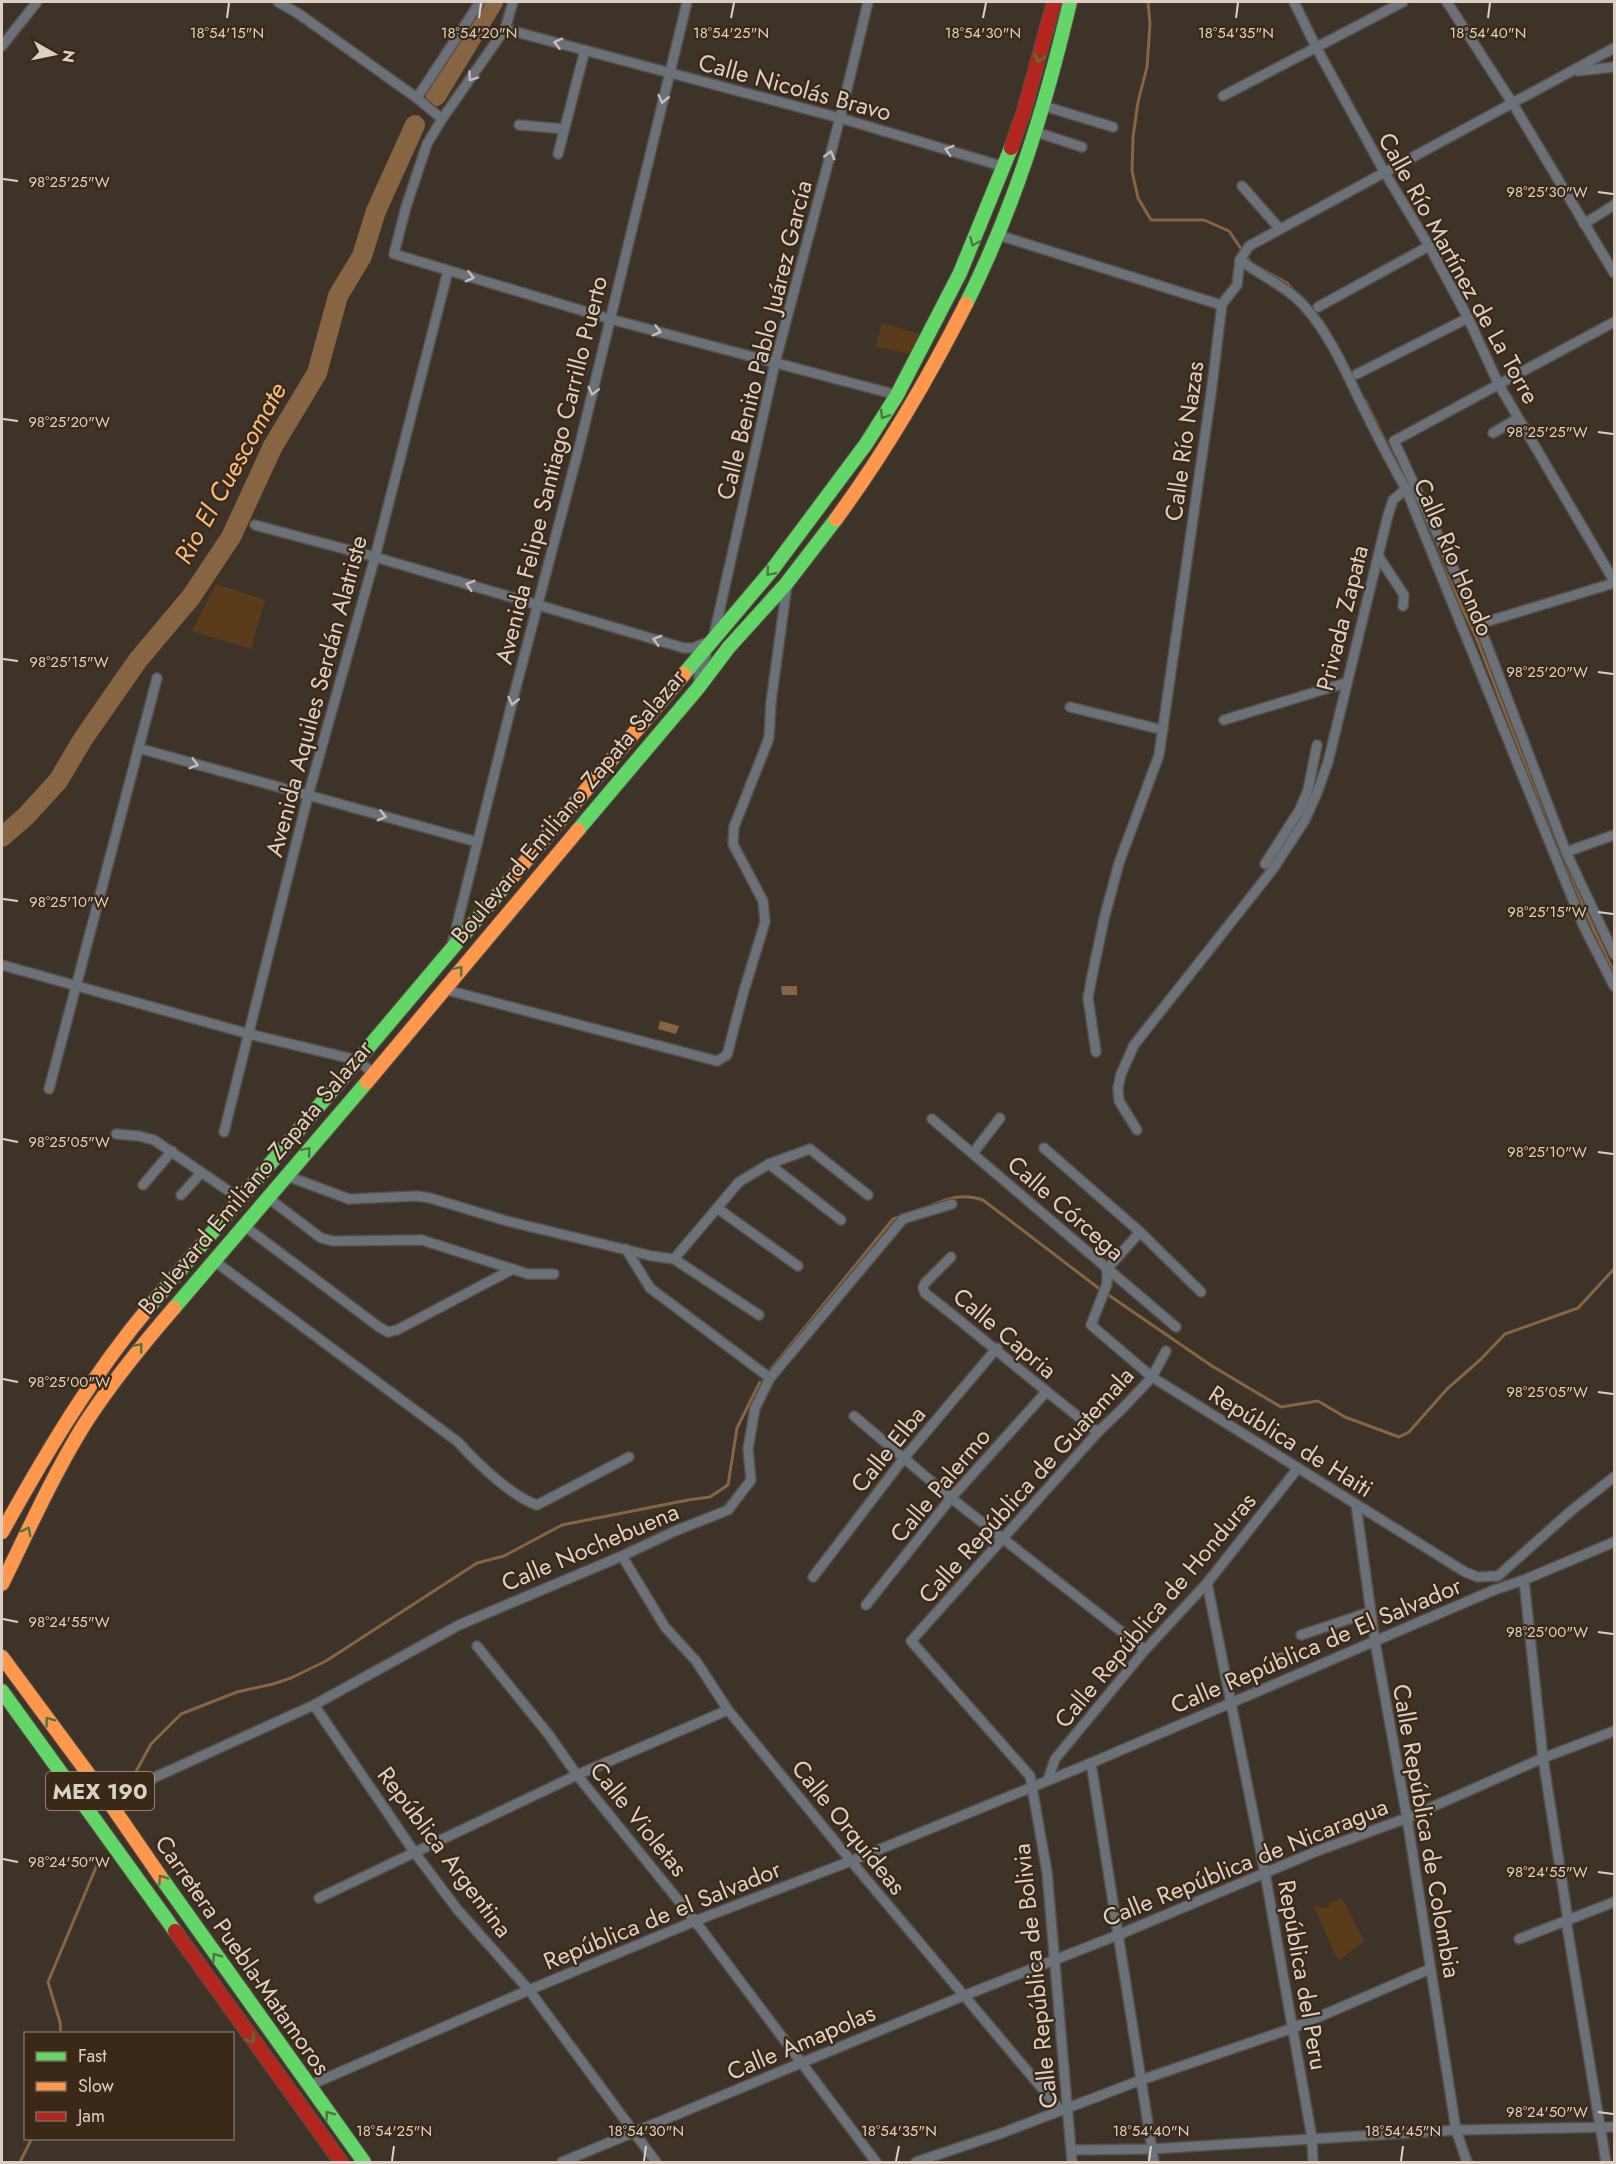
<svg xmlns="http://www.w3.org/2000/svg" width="1616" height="2164" viewBox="0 0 1616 2164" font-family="Jost,sans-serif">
  <rect width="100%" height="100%" fill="#3d3329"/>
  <!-- green -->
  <g fill="#5a3c1a">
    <path d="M882 323 920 334 909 354 876 346Z"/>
    <path d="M216 584 265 600 251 649 192 631Z"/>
    <path d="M1342 1898 1364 1941 1338 1961 1314 1906 1328 1908 1330 1902Z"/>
  </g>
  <!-- water -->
  <g fill="#876442">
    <path d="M781 986H797V995H782Z"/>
    <path d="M660 1021 679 1026 676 1034 658 1029Z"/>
    <path d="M1283 1652 1288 1666 1279 1669 1274 1654Z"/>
  </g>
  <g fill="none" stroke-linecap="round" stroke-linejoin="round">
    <!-- stream -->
    <g stroke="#876442" stroke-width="3">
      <path d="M1148 2 1150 24 1147 67 1138 102 1133 137 1132 171 1138 198 1151 220H1204L1229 231 1251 263 1287 283 1295 292"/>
      <path d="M1365 400 1398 467"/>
      <path d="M1434 547 1476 637 1566 869 1614 973"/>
      <path d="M922 1209C946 1200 958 1192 983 1200L1101 1290"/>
      <path d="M1107 1294 1212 1366 1281 1407 1318 1401 1345 1417 1399 1437 1409 1432 1447 1389 1480 1360 1505 1334 1578 1308 1614 1269"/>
      <path d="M771 1369 893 1219 902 1216"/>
      <path d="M132 1779 151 1744 181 1714 237 1692 273 1684 291 1678 326 1661 477 1563 504 1556 562 1525 688 1500 710 1497 728 1485 737 1428 760 1382"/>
      <path d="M61 2034 60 2022 48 1982 97 1865"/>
      <path d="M20 2162 32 2138"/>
    </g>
    <!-- river -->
    <g stroke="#876442" stroke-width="20">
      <path d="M436 96 493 2"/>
      <path d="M2 837 26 816 58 781 83 739 138 660 191 597 231 537 273 446 317 373 338 296 362 256 376 211 415 125"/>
    </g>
    <defs>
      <g id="street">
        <path d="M278 2 299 14 417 98 442 119"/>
        <path d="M513 2 505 29 442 119 427 144 406 207 394 254 610 319 897 395"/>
        <path d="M1294 2 1316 47 1385 173 1429 246 1468 318 1499 385 1614 581"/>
        <path d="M1447 2 1513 104 1614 273"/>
        <path d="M505 29 840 118 1005 167"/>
        <path d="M2 46 37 2"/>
        <path d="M1578 71 1614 67"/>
        <path d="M1223 96 1403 2"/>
        <path d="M417 98 480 2"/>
        <path d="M1044 106 1113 127"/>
        <path d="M519 125 564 129"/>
        <path d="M1036 132 1082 147"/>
        <path d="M558 154 585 50"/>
        <path d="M1242 186 1280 229"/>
        <path d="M1584 224 1614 205"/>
        <path d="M998 235 1218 304H1222"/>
        <path d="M1240 260C1261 276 1288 287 1306 308 1329 334 1344 368 1359 399 1374 430 1389 459 1406 489L1584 927 1614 986"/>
        <path d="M1318 307 1429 246"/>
        <path d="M1614 322 1394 441 1479 624 1566 852 1614 954"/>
        <path d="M1357 374 1468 318"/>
        <path d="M1493 433 1518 418"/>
        <path d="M255 525 375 557 684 648H693L708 642"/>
        <path d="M1379 557 1404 595 1403 606"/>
        <path d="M1479 624 1614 583"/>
        <path d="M714 635 775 363 840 118 868 2"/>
        <path d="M699 685V669L706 656"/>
        <path d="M1070 707 1163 730"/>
        <path d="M1224 720 1345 683"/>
        <path d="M138 748 477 842"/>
        <path d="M1566 852 1614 835"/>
        <path d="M1265 864 1299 811 1308 790 1317 745"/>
        <path d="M452 945 514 695 581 440 687 2"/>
        <path d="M2 965 249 1034 357 1060 373 1073"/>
        <path d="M443 989 717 1061 727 1055 743 994 765 922 763 901 733 844 734 827 769 738 771 702 787 585"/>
        <path d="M1096 1052 1088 998 1092 976 1104 919 1119 863 1159 755 1211 394 1222 304 1237 285 1240 260 1249 246 1614 48"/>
        <path d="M49 1089 157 678"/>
        <path d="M932 1119 1176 1327"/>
        <path d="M1137 1130 1119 1101 1118 1088 1121 1074 1134 1045 1273 869 1305 820 1317 793 1328 762 1388 515 1393 500 1406 489"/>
        <path d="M224 1132 308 796 375 557 448 271"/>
        <path d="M116 1134 139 1136 154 1140 242 1200"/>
        <path d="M1044 1148 1140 1232 1201 1292"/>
        <path d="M973 1153 1000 1118"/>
        <path d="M769 1164 841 1220"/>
        <path d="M287 1176 349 1199 417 1196 430 1198 507 1221 652 1256 674 1259 759 1315"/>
        <path d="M143 1185 172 1151"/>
        <path d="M181 1195 201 1173"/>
        <path d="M267 1197 321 1238 333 1241 422 1240 528 1274H554"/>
        <path d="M717 1208 798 1266"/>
        <path d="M243 1225 379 1327 388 1332 397 1330 513 1269"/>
        <path d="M1140 1232 1107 1269V1284L1091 1325 1152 1377 1465 1572 1478 1577 1498 1576 1572 1510 1614 1477"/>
        <path d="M626 1249 650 1288 770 1378"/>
        <path d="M951 1257 925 1283 923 1288 925 1293C983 1338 1039 1387 1098 1432"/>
        <path d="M674 1259 739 1182 769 1164 810 1149 868 1195"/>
        <path d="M213 1260 458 1442C477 1463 511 1496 537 1505L629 1457"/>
        <path d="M854 1416 951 1498 1145 1650"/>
        <path d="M1356 1505 1375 1642 1407 1818 1456 2130 1467 2162"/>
        <path d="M622 1556 665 1627 696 1661 728 1710 851 1861 1061 2111"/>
        <path d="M813 1577 904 1458 997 1348"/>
        <path d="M1524 1580 1543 1758 1568 1920 1567 1926 1606 2162"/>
        <path d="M1207 1583 1265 1873 1312 2138 1313 2162"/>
        <path d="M866 1605 951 1498 1046 1392"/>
        <path d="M1301 1635 1370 1612"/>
        <path d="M477 1646 549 1735 577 1775 695 1921 876 2162"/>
        <path d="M314 1705 415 1853 457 1909 529 1990 656 2162"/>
        <path d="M1091 1763 1154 2162"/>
        <path d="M1048 1780 1055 1759 1145 1650 1207 1583 1298 1468"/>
        <path d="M107 1799 314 1705 459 1625 622 1556 675 1531 728 1510 751 1480 748 1449 755 1408 770 1378 903 1219 952 1204"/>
        <path d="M319 1898 577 1775 728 1710"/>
        <path d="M1519 1939 1614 1902"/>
        <path d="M308 2086 529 1990 695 1921 851 1861 1091 1763 1494 1590 1524 1580 1614 1542"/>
        <path d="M1072 2150 1152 2149 1456 2130 1614 2127"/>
        <path d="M562 2162 963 1996 1118 1935 1317 1851 1407 1818 1543 1758 1614 1731"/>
        <path d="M916 2162 1002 2133 1141 2080 1293 2028 1430 1969"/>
        <path d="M1072 2162 1047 1872 1030 1776 911 1641 1098 1432 1123 1408 1152 1377 1166 1351"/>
      </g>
      <g id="fast">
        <path d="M966 304C1015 206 1045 108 1070 2"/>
        <path d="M684 674 772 570 866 444 897 395 960 273 1011 148"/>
        <path d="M578 830 698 688 729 647 786 584 836 519"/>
        <path d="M150 1306 509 881"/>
        <path d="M174 1308 367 1082"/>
        <path d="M2 1691 175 1931"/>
        <path d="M160 1876 364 2162"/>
      </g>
      <g id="slow">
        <path d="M836 519C886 451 928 379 966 304"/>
        <path d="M509 881 684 674"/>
        <path d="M367 1082 578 830"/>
        <path d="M2 1532C46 1453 92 1375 150 1306"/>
        <path d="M2 1584C28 1531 53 1475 84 1425 111 1383 142 1345 174 1308"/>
        <path d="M2 1657 107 1799 160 1876"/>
      </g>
      <g id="jam">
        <path d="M1011 148 1024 111 1054 2"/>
        <path d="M175 1931 341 2162"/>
      </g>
    </defs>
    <!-- street casing -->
    <use href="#street" stroke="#584f47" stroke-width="12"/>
    <!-- fast casing -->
    <use href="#fast" stroke="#584f47" stroke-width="16"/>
    <!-- slow casing -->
    <use href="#slow" stroke="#584f47" stroke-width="16"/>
    <!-- jam casing -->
    <use href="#jam" stroke="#584f47" stroke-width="16"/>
    <!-- street -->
    <use href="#street" stroke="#6a7179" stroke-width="9"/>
    <!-- fast -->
    <use href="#fast" stroke="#63d668" stroke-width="14"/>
    <!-- slow -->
    <use href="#slow" stroke="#ff974d" stroke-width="14"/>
    <!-- jam -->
    <use href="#jam" stroke="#b3261e" stroke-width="14"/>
  </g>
  <!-- one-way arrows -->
  <defs><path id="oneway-chevron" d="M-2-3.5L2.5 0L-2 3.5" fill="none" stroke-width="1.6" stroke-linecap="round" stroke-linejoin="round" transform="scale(1.5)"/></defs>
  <g stroke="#c5bdb7">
    <use href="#oneway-chevron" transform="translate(558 43) rotate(-165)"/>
    <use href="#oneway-chevron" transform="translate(472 77) rotate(125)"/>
    <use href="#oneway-chevron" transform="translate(663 99) rotate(103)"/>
    <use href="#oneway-chevron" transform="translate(949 150) rotate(-163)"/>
    <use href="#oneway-chevron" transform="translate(830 155) rotate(-75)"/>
    <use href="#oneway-chevron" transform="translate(470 277) rotate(15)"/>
    <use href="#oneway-chevron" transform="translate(657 331) rotate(15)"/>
    <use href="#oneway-chevron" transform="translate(593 391) rotate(104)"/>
    <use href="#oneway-chevron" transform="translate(470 585) rotate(-163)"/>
    <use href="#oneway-chevron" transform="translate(657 640) rotate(-164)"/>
    <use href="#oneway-chevron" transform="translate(513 701) rotate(103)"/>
    <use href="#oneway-chevron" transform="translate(194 764) rotate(16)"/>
    <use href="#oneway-chevron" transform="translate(382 816) rotate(15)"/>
  </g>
  <g stroke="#4d773b">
    <use href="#oneway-chevron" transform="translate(1039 58) rotate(106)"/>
    <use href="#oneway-chevron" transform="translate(974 242) rotate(113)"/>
    <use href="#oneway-chevron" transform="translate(884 415) rotate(122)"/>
    <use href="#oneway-chevron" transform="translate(770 572) rotate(130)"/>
    <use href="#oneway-chevron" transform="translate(459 970) rotate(-50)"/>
    <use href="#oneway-chevron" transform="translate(307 1151) rotate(-50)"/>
    <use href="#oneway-chevron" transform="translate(139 1347) rotate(-50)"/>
    <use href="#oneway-chevron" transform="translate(27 1531) rotate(-63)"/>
    <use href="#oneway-chevron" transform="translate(49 1721) rotate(-126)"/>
    <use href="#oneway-chevron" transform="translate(162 1879) rotate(-125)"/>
    <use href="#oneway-chevron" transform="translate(216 1957) rotate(-125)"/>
    <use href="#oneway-chevron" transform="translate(251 2039) rotate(54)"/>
    <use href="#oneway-chevron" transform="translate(329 2115) rotate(-126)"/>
  </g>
  <!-- ticks -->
  <path fill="none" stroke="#dcd0c6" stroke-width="2" d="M227 18 229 3M479 18 481 3M731 18 734 3M983 18 986 3M1236 18 1238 3M1488 18 1490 3M3 179 18 181M1598 192 1613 194M3 419 18 421M1598 432 1613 434M3 659 18 661M1598 672 1613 674M3 899 18 901M1598 912 1613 914M3 1139 18 1142M1598 1152 1613 1154M3 1379 18 1382M1598 1392 1613 1394M3 1619 18 1622M1598 1632 1613 1634M3 1859 18 1862M1598 1872 1613 1874M1598 2112 1613 2114M392 2161 394 2146M644 2161 646 2146M896 2161 899 2146M1149 2161 1151 2146M1401 2161 1403 2146"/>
  <g text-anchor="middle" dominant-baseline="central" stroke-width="4.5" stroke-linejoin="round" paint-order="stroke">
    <!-- shield labels -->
    <rect fill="#3b2917" stroke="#ac9e92" stroke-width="1.5" x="46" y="1772" width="108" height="38" rx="4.5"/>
    <g font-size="22" font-weight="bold" fill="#dcd0c6">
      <text x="100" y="1791">MEX 190</text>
    </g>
    <!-- street labels -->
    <g font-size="24" fill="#dcd0c6" stroke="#3b2917">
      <text transform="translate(795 87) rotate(15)">Calle Nicolás Bravo</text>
      <text transform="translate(1459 268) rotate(61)">Calle Río Martínez de La Torre</text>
      <text transform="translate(764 340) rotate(-76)">Calle Benito Pablo Juárez García</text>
      <text transform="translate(1184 441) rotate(-82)">Calle Río Nazas</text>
      <text transform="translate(551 470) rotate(-76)">Avenida Felipe Santiago Carrillo Puerto</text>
      <text transform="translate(1454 557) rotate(67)">Calle Río Hondo</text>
      <text transform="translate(1342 618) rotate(-76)">Privada Zapata</text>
      <text transform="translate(316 696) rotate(-75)">Avenida Aquiles Serdán Alatriste</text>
      <text transform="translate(568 806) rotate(-50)">Boulevard Emiliano Zapata Salazar</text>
      <text transform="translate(255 1177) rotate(-50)">Boulevard Emiliano Zapata Salazar</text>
      <text transform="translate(1066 1208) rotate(41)">Calle Córcega</text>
      <text transform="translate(1005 1333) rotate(40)">Calle Capria</text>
      <text transform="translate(1291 1441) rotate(32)">República de Haiti</text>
      <text transform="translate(888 1449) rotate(-51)">Calle Elba</text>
      <text transform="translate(940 1485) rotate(-50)">Calle Palermo</text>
      <text transform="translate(1026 1485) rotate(-48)">Calle República de Guatemala</text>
      <text transform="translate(590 1547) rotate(-23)">Calle Nochebuena</text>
      <text transform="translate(1155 1610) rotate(-50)">Calle República de Honduras</text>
      <text transform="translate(1316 1645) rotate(-23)">Calle República de El Salvador</text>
      <text transform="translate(639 1819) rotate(51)">Calle Violetas</text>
      <text transform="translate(849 1827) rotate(51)">Calle Orquídeas</text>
      <text transform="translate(1427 1831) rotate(80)">Calle República de Colombia</text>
      <text transform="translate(445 1852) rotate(53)">República Argentina</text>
      <text transform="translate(1245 1862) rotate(-22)">Calle República de Nicaragua</text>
      <text transform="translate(662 1915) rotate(-22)">República de el Salvador</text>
      <text transform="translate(243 1955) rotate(55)">Carretera Puebla-Matamoros</text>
      <text transform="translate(1303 1975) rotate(80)">República del Peru</text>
      <text transform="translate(1035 1976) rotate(-96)">Calle República de Bolivia</text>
      <text transform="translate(801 2042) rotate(-23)">Calle Amapolas</text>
    </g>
    <!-- water labels -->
    <g font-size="26" font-style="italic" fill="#f6bb81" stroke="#3b2917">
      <text transform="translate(230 473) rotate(-61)">Rio El Cuescomate</text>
    </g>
  </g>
  <g font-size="15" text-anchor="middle" fill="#dcd0c6" stroke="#3b2917" stroke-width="4.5" stroke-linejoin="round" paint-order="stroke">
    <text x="227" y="38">18°54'15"N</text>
    <text x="479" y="38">18°54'20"N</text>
    <text x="731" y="38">18°54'25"N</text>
    <text x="983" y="38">18°54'30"N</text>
    <text x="1236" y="38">18°54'35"N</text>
    <text x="1488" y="38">18°54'40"N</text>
    <text x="69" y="187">98°25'25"W</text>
    <text x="1547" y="197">98°25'30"W</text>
    <text x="69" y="427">98°25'20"W</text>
    <text x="1547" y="437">98°25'25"W</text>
    <text x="69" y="667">98°25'15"W</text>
    <text x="1547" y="677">98°25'20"W</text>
    <text x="69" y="907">98°25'10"W</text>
    <text x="1547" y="917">98°25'15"W</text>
    <text x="69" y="1147">98°25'05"W</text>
    <text x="1547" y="1157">98°25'10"W</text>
    <text x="69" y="1387">98°25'00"W</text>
    <text x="1547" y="1397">98°25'05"W</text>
    <text x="69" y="1627">98°24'55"W</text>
    <text x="1547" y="1637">98°25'00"W</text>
    <text x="69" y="1867">98°24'50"W</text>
    <text x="1547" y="1877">98°24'55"W</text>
    <text x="1547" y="2117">98°24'50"W</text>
    <text x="394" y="2136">18°54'25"N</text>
    <text x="646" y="2136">18°54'30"N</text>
    <text x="899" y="2136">18°54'35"N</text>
    <text x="1151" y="2136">18°54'40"N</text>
    <text x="1403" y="2136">18°54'45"N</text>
  </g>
  <!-- border -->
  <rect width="1616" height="2164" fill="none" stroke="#dcd0c6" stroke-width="6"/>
  <!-- legend -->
  <rect x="24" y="2032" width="210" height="108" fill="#3b2917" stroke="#7b6c5d" stroke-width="1.5"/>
  <rect x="36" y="2052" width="30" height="9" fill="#63d668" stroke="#7b6c5d" stroke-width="1.5"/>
  <text x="78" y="2062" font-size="18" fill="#dcd0c6">Fast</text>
  <rect x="36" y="2082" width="30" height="9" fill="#ff974d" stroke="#7b6c5d" stroke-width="1.5"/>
  <text x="78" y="2092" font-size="18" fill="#dcd0c6">Slow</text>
  <rect x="36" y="2112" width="30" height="9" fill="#b3261e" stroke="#7b6c5d" stroke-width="1.5"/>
  <text x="78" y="2122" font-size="18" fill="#dcd0c6">Jam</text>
  <!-- north arrow -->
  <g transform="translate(54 54) rotate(99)" stroke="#3b2917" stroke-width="4.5" paint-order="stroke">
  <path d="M0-4.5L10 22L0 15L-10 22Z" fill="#dcd0c6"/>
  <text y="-9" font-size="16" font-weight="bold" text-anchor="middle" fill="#dcd0c6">N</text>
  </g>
</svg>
